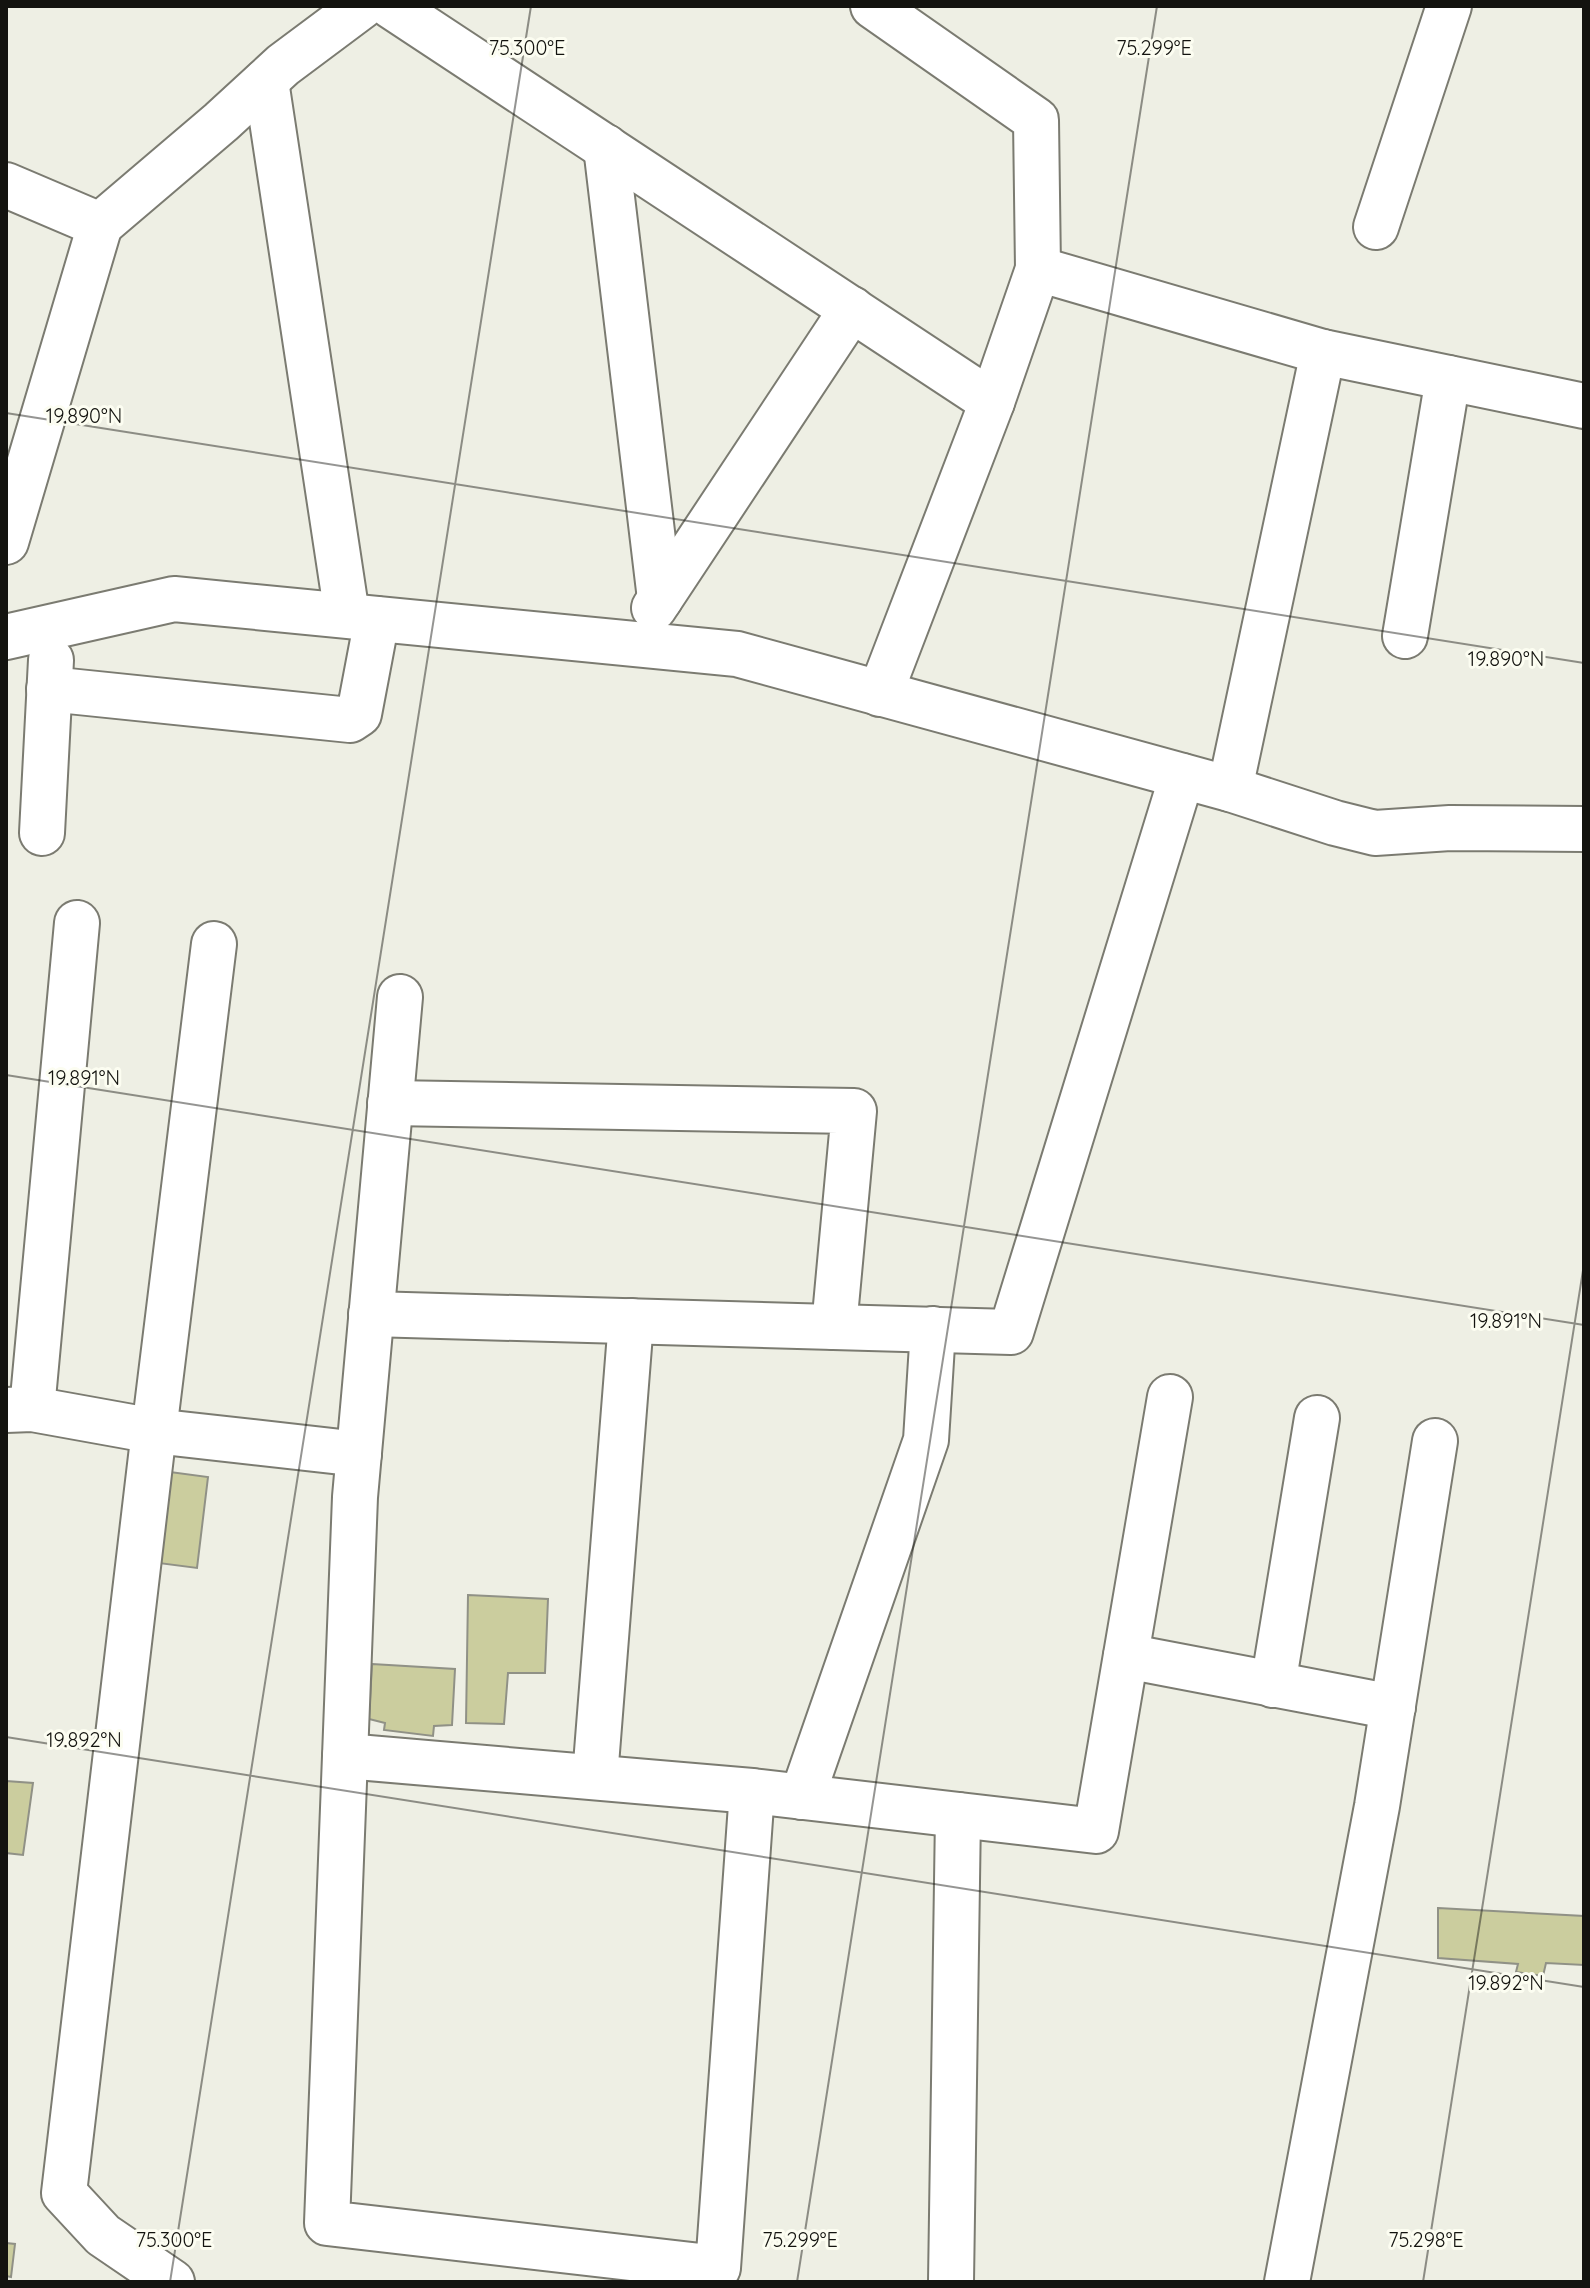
<svg xmlns="http://www.w3.org/2000/svg" width="1590" height="2288" viewBox="0 0 1590 2288" font-family="Quicksand,sans-serif">
  <rect width="100%" height="100%" fill="#eeefe4"/>
  <!-- building -->
  <g fill="#cbcd9e" stroke="#909186" stroke-width="2">
    <path d="M155 1470 208 1477 197 1568 143 1561Z"/>
    <path d="M468 1595 548 1599 545 1673H508L504 1724 466 1723Z"/>
    <path d="M372 1664 455 1669 452 1725 434 1726 433 1736 384 1730 385 1723 369 1719Z"/>
    <path d="M6 1781 33 1783 23 1855 6 1853Z"/>
    <path d="M1438 1908 1584 1916V1965L1546 1963 1543 1976 1516 1972 1518 1964 1438 1958Z"/>
    <path d="M6 2243 15 2244 11 2277 6 2276Z"/>
  </g>
  <g fill="none" stroke-linecap="round" stroke-linejoin="round">
    <defs>
      <g id="minor">
        <path d="M391 6 992 402"/>
        <path d="M873 6 1036 120 1038 269"/>
        <path d="M266 81 347 615"/>
        <path d="M606 147 660 599"/>
        <path d="M6 185 100 225 221 122 283 65 362 6"/>
        <path d="M1376 227 1449 6"/>
        <path d="M6 542 100 225"/>
        <path d="M654 608 852 309"/>
        <path d="M1405 636 1448 378"/>
        <path d="M6 637 174 599 737 654 1230 789 1335 823 1375 833 1450 828 1584 829"/>
        <path d="M49 689 350 720 359 714 377 619"/>
        <path d="M880 694 992 402 1038 269 1323 352 1584 406"/>
        <path d="M1230 789 1323 352"/>
        <path d="M42 833 51 660"/>
        <path d="M400 997 355 1497 327 2223 718 2268 752 1791"/>
        <path d="M390 1103 854 1111 834 1327"/>
        <path d="M371 1314 1011 1332 1182 776"/>
        <path d="M32 1409 77 923"/>
        <path d="M6 1410 32 1409 154 1431 359 1454"/>
        <path d="M1126 1656 1393 1707"/>
        <path d="M1273 1685 1317 1418"/>
        <path d="M345 1756 752 1791 1096 1831 1170 1397"/>
        <path d="M595 1777 631 1321"/>
        <path d="M802 1797 926 1440 933 1329"/>
        <path d="M172 2282 103 2235 64 2193 154 1431 214 944"/>
        <path d="M951 2282 958 1815"/>
        <path d="M1287 2282 1377 1806 1435 1441"/>
      </g>
    </defs>
    <!-- minor casing -->
    <use href="#minor" stroke="#7b7b71" stroke-width="48"/>
    <!-- minor -->
    <use href="#minor" stroke="#fff" stroke-width="44"/>
  </g>
  <!-- ticks -->
  <path fill="none" stroke="#13130f" stroke-width="2" stroke-opacity="0.45" d="M6 413 1584 663M6 1075 1584 1325M6 1737 1584 1987M170 2282 531 6M797 2282 1157 6M1423 2282 1584 1264"/>
  <g font-size="20" text-anchor="middle" fill="#13130f" stroke="#fcfdf1" stroke-width="6" stroke-linejoin="round" paint-order="stroke">
    <text x="527" y="55">75.300°E</text>
    <text x="1154" y="55">75.299°E</text>
    <text x="84" y="423">19.890°N</text>
    <text x="1506" y="666">19.890°N</text>
    <text x="84" y="1085">19.891°N</text>
    <text x="1506" y="1328">19.891°N</text>
    <text x="84" y="1747">19.892°N</text>
    <text x="1506" y="1990">19.892°N</text>
    <text x="174" y="2247">75.300°E</text>
    <text x="800" y="2247">75.299°E</text>
    <text x="1426" y="2247">75.298°E</text>
  </g>
  <!-- border -->
  <rect width="1590" height="2288" fill="none" stroke="#13130f" stroke-width="16"/>
</svg>
